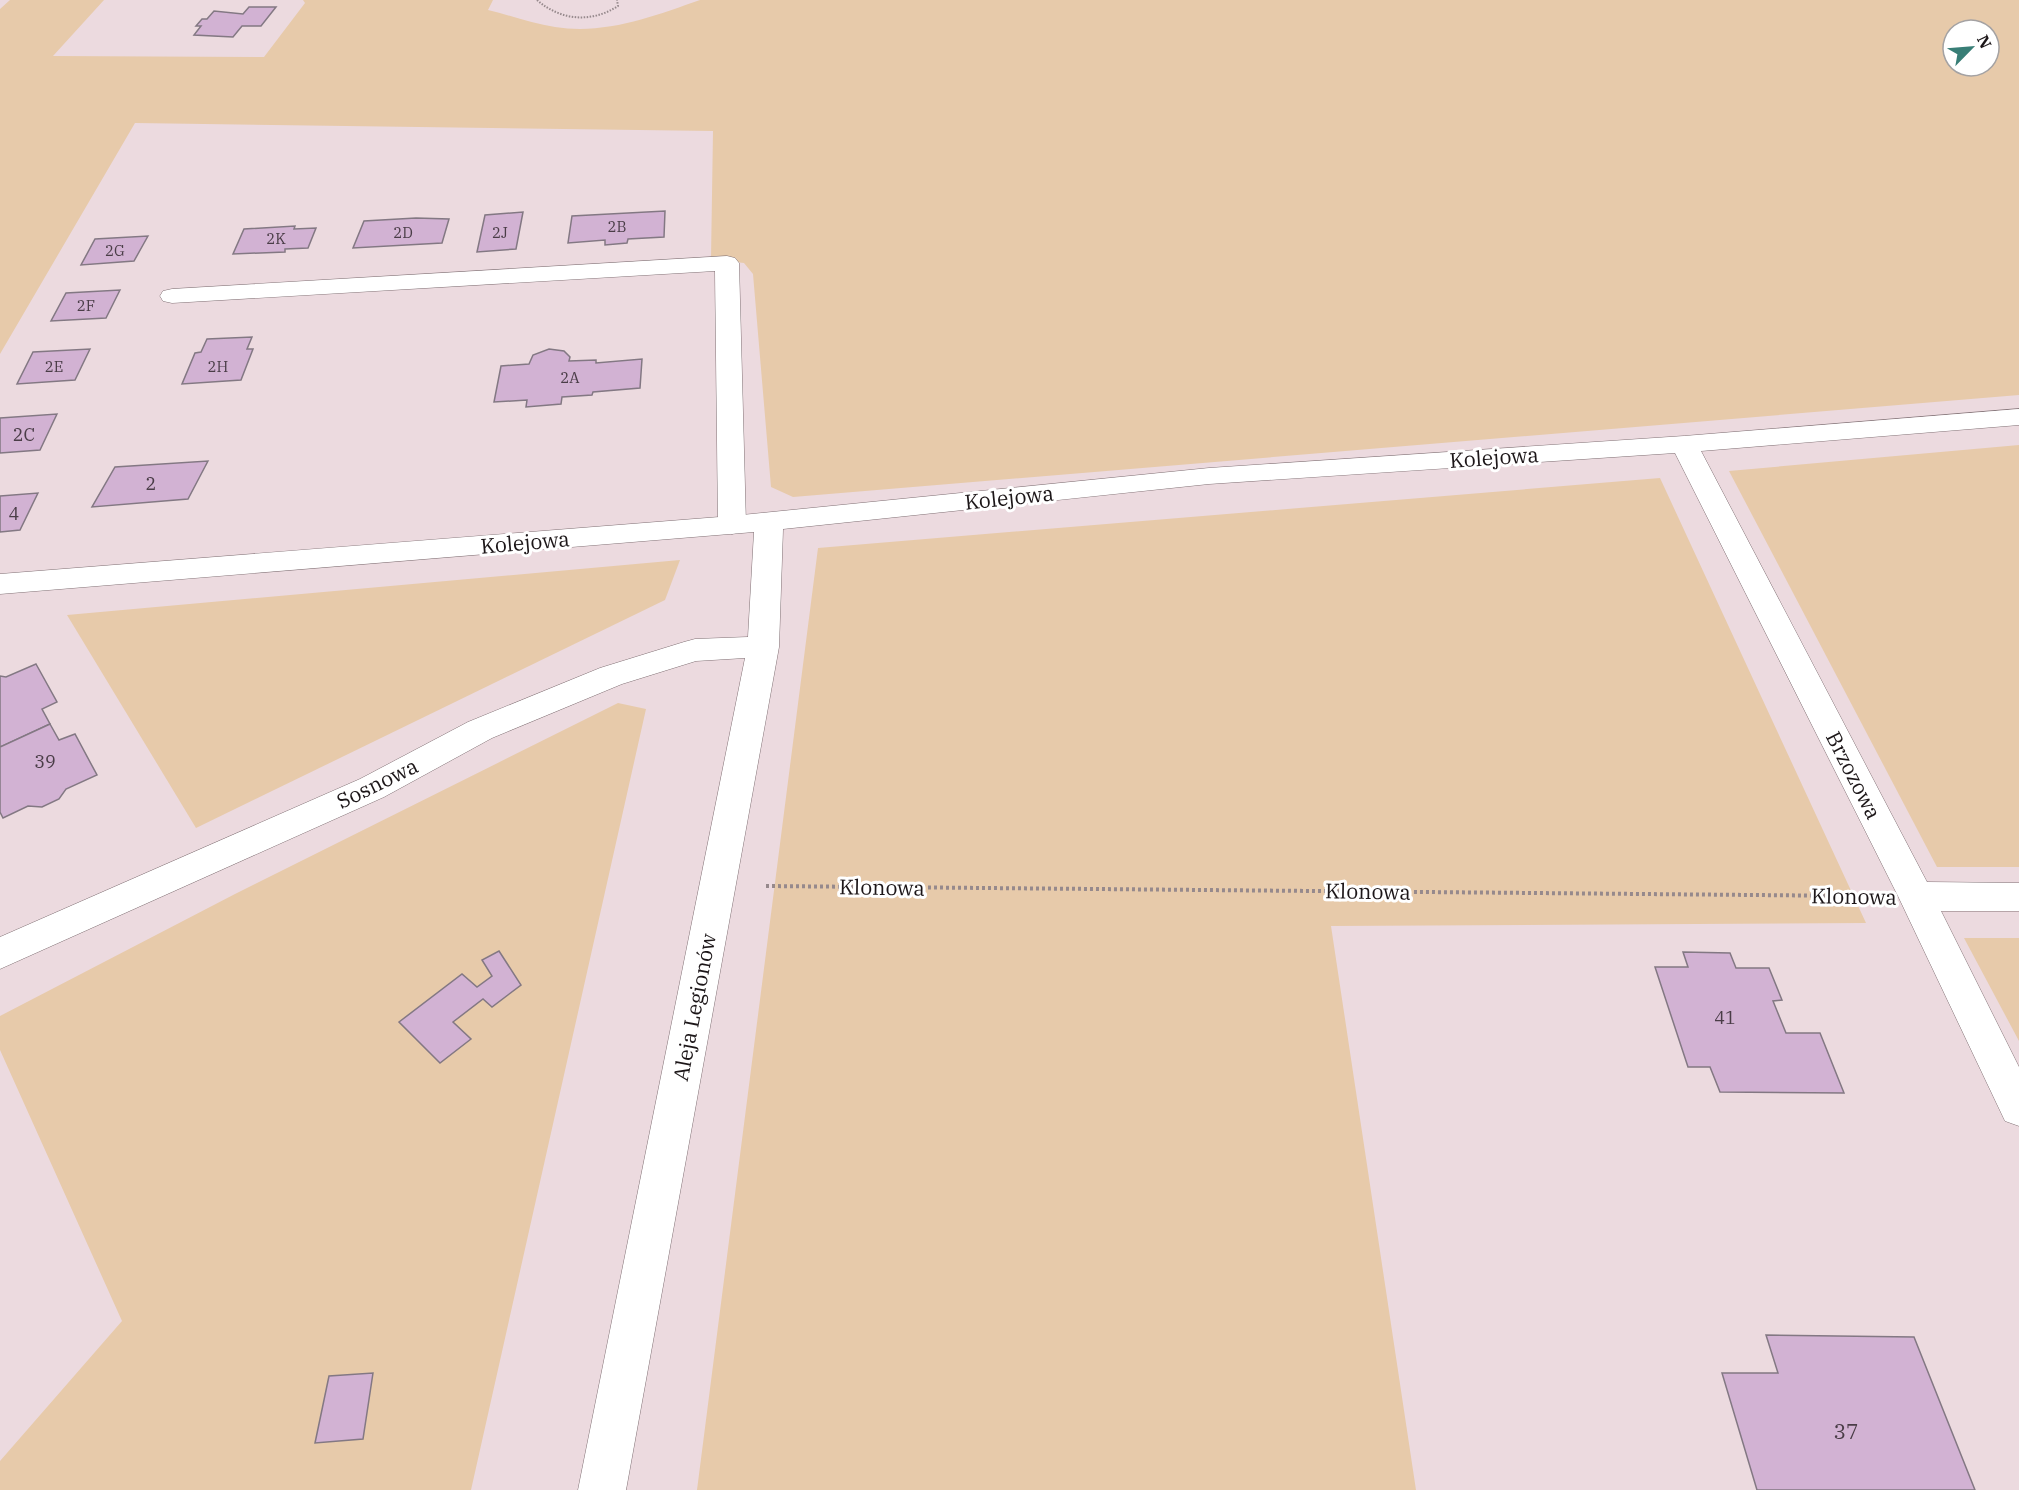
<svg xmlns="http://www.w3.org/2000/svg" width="2019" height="1490" viewBox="0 0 2019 1490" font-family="'IBM Plex Serif',serif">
  <rect width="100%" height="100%" fill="#ecdadf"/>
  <!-- green -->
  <g fill="#e7caaa" fill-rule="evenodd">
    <path d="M10 0H104L53 56 264 57 305 3 303 0H493L488 10C510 15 533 24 555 27 606 35 654 16 700 0H2019V395L793 497 771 487 753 274 744 263 711 259 713 131 135 123 0 354V9ZM1953 30H1989V66H1953Z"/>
    <path d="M2019 445V867H1937L1729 471Z"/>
    <path d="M1660 478 1866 923 1331 926 1416 1490H697L818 548Z"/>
    <path d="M680 560 665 600 196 828 67 615Z"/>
    <path d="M618 703 646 709 471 1490H0V1461L122 1321 0 1050V1016L235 894Z"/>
    <path d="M1964 938H2019V1041Z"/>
  </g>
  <!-- building -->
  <g fill="#d2b2d3" stroke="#837883" stroke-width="1.5">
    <path d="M249 7H276L261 26H242L233 37 194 35 201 26H196L202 19H207L214 11 243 14Z"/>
    <path d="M665 211 664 237 628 239 627 243 605 245V240L568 243 572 216Z"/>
    <path d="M523 212 516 249 477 252 485 215Z"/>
    <path d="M416 218 449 219 442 243 353 248 364 221Z"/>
    <path d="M295 226 294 229 316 228 308 248 285 249V252L233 254 244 229Z"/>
    <path d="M148 236 134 261 81 265 95 239Z"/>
    <path d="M120 290 106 318 51 321 66 293Z"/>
    <path d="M252 337 247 349H253L241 380 182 384 195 353 201 352 207 339Z"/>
    <path d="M90 349 75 380 17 384 33 352Z"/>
    <path d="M549 349 564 351 570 357 569 361 596 360V363L642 359 640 388 593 392 592 395 562 397 561 404 526 407 527 400 494 402 501 366 529 364 533 355Z"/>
    <path d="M57 414 40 450 0 453V418Z"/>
    <path d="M208 461 188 499 92 507 115 467Z"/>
    <path d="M38 493 20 530 0 532V496Z"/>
    <path d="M36 664 57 702 42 709 50 724 0 747V676L6 677Z"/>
    <path d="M50 724 59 740 75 734 97 775 66 789 59 799 42 807 28 806 3 818 0 812V747Z"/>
    <path d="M499 951 521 985 492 1007 483 999 453 1022 471 1039 440 1063 399 1022 462 974 477 987 492 976 482 960Z"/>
    <path d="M1683 952 1730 953 1736 968H1769L1782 1000 1773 1001 1786 1033H1820L1844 1093 1720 1092 1710 1067H1688L1655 967H1688Z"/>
    <path d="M1766 1335 1914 1337 1975 1490H1757L1722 1373H1778Z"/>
    <path d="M373 1373 363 1439 315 1443 329 1376Z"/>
  </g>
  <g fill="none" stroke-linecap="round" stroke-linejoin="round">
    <defs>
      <path id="lane" d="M727 256 735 258 739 263 746 525 742 531 732 534 722 531 718 525 715 271 172 303 163 301 160 296 163 291 172 289Z"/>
      <path id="street" d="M2019 409V425L1701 451 1927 882 2019 883V911H1941L2019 1067V1126L2005 1121 1898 896 1675 453 1209 484 783 529 779 647 626 1490H578L745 658 696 661 622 684 492 738 384 797 0 969V937L360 779 468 722 600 668 684 642 695 639 748 637 754 532 0 594V574L732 516 1209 468 1684 436Z"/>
    </defs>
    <!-- lane casing -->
    <use href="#lane" stroke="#817175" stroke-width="1"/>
    <!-- street casing -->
    <use href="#street" stroke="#817175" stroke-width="1"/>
    <!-- path-far1 -->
    <path stroke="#96898c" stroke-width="2" stroke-dasharray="1.5 1.5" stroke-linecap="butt" d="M537 0C561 21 592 23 618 6L617 0"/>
    <!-- path -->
    <path stroke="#96898c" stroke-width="4" stroke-dasharray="3 3" stroke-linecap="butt" d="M766 886 1862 896"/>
    <!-- lane -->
    <use href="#lane" fill="#fff" fill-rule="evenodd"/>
    <!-- street -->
    <use href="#street" fill="#fff" fill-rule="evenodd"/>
  </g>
  <g text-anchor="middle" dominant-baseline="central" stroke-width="6" stroke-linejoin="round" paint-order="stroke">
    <!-- far-number labels -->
    <g font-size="15" fill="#4a3d47">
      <text x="617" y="226">2B</text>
      <text x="403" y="232">2D</text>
      <text x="500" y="232">2J</text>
      <text x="276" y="238">2K</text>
      <text x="115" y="250">2G</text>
      <text x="86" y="305">2F</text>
      <text x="54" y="366">2E</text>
      <text x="218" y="366">2H</text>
      <text x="570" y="377">2A</text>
    </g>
    <!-- number labels -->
    <g font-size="18" fill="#4a3d47">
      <text x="24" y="434">2C</text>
      <text x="151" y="483">2</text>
      <text x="14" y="513">4</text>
      <text x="45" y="761">39</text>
      <text x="1725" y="1017">41</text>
    </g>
    <!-- street labels -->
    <g font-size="21" fill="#1c1618" stroke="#fff">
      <text transform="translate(1494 457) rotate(-4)">Kolejowa</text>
      <text transform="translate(1009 497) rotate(-6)">Kolejowa</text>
      <text transform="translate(525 542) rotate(-5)">Kolejowa</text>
      <text transform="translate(1854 775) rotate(63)">Brzozowa</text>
      <text transform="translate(377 783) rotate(-26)">Sosnowa</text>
      <text transform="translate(882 887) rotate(1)">Klonowa</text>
      <text transform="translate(1368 891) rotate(1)">Klonowa</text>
      <text transform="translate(1854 896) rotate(1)">Klonowa</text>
      <text transform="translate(694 1007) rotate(-79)">Aleja Legionów</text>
    </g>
    <!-- near-number labels -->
    <g font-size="21" fill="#4a3d47">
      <text x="1846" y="1431">37</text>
    </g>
  </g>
  <!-- north arrow -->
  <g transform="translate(1971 48) rotate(65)"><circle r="28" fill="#ffffff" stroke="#a4a2a3" stroke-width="1.5"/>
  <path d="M0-4.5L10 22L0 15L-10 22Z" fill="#387e76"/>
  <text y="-9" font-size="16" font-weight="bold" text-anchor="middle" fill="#1c1618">N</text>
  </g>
</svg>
